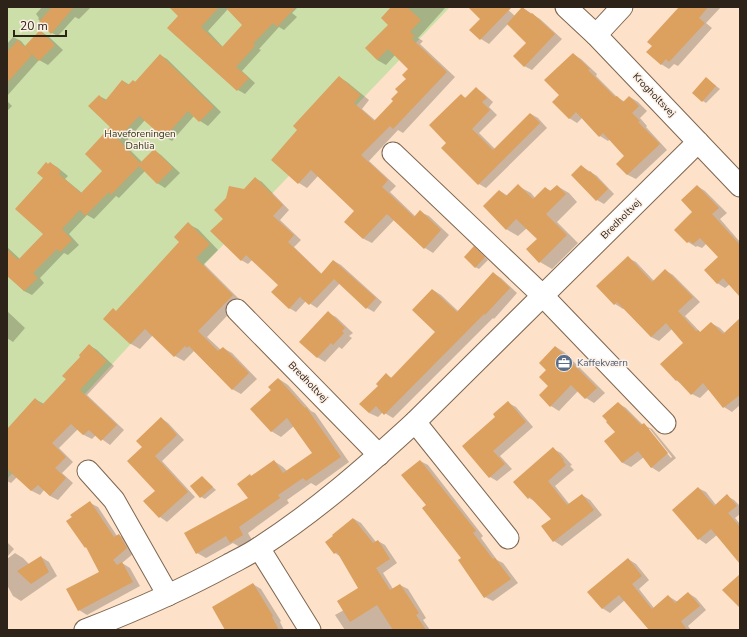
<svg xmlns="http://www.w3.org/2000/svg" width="747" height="637" viewBox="0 0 747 637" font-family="'Nunito Sans',sans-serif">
  <rect width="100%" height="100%" fill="#fde1c8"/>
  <!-- green -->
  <path fill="#cddfa8" d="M7 7H450L182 288 7 479Z"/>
  <!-- shadow -->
  <g fill="#0003" fill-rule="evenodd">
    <path d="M42 7H91L79 19 75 17 58 36 52 33 38 19 39 18 36 14Z"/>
    <path d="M195 7H298L292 13 297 17 284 30 279 27 259 49 261 50 242 71 255 83 245 94 238 90 168 28ZM228 9 243 25 223 47 208 31Z"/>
    <path d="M393 7H446L418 38 423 41 420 44 455 77 403 133 398 130 369 161 396 186 390 192 416 217 420 212 429 216 449 235 433 253 425 248 394 220 372 243 364 239 346 222 356 211 318 176 307 188 299 183 272 160 299 130 339 77 347 82 369 100 362 109 376 121 394 101 407 79 409 69 395 55 386 65 377 60 390 25Z"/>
    <path d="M469 7H505L515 16 523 8 540 19 562 39 532 70 524 66 528 42 508 24 489 44 481 39V19Z"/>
    <path d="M680 7H721L706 23 712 28 678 66 674 64 669 69 661 64Z"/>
    <path d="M40 31 48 36 63 50 48 65 39 60 7 96V44L13 37 21 41 26 47Z"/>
    <path d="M573 54 581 59 597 74 596 76 617 97 625 102 630 97 638 102 647 111 640 118 647 126 646 127 667 150 636 179 628 175 617 164 625 156 610 139 608 141 600 136 582 118 577 123 569 118 561 95Z"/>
    <path d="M160 55 167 59 221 112 208 126 200 121 194 116 172 141 165 137 145 120 124 144 142 162 154 150 161 155 180 173 165 188 157 183 145 171 119 198 116 196 94 219 87 215 69 234 79 245 68 255 64 253 40 278 44 283 32 295 24 291 7 274V247L20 259 45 234 44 178 48 165 50 163 57 167 68 176 65 179 82 193 103 171 111 127 99 96 107 100 123 81 130 85 133 81 136 82Z"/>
    <path d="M706 78 720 89 706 103 703 101Z"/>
    <path d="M476 88 483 93 493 102 489 107 497 115 479 133 495 149 531 114 538 118 547 128 486 188 479 184 448 143 461 96 466 98Z"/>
    <path d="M7 101 12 106 7 111Z"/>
    <path d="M581 166 597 176 614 194 604 204 597 200Z"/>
    <path d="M255 178 262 182 289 210 280 220 301 240 294 247 322 274 334 261 341 265 382 302 374 312 367 308 340 283 317 308 306 301 296 312 289 308 279 285 253 259 248 264 241 260 224 218 244 190Z"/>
    <path d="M518 186 531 193 535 198 545 188 551 191 557 186 569 193 577 202 557 222 578 243 552 269 540 262 538 239 527 228 518 236 506 229 500 191 508 196Z"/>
    <path d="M697 186 705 191 727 213 720 219 740 242V296L730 284 725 288 717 283 720 257 707 243 702 248 697 246 696 247 688 242Z"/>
    <path d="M188 224 198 229 218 250 204 264 241 301 207 337 221 350 223 348 232 353 257 379 241 394 232 389 194 351 184 361 175 356 153 335 140 349 131 344 104 319 117 312 180 242Z"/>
    <path d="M478 250 488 260 479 269 475 267Z"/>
    <path d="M628 258 636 262 654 281 665 270 673 275 700 302 685 316 701 333 711 323 720 328 725 333 740 320V405L732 412 724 407 709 389 700 398 692 394 682 384 676 380 685 343 672 329 659 341 651 337 624 308 623 309 615 304 598 286Z"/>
    <path d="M493 273 501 278 517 293 494 319 493 318 393 418 383 412 378 417 369 413 379 386 386 375 392 378 437 332 433 290 441 295 458 311Z"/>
    <path d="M7 311 25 328 13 342 7 338Z"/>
    <path d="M328 313 336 317 353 333 349 336 352 338 342 349 339 347 325 362 317 357Z"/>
    <path d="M89 345 97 350 114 366 87 395 124 430 110 445 96 435 92 439 84 435 78 429 59 448 73 462 62 473 73 483 58 500 50 496 44 490 40 495 32 491 17 477 11 483 7 481V431L35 399 44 404 67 379Z"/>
    <path d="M556 347 564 352 605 393 594 403 586 398 578 391 559 411 551 406 547 370Z"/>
    <path d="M279 379 288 385 311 411 315 413 349 462 316 486 311 483 287 500 289 503 248 533 252 540 240 547 233 543 206 558 197 553 250 499 252 477 274 461 283 467 287 471 313 453 294 426 281 437 271 431 272 390Z"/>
    <path d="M508 403 516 407 533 427 500 456 512 469 497 481 490 477 497 417Z"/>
    <path d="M618 403 626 408 643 425 652 429 676 458 659 472 651 467 644 457 631 467 623 463 606 441 617 432ZM647 429H650L672 457 671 458Z"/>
    <path d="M161 418 168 423 184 440 162 461 195 497 167 522 160 517 145 501 156 491 143 447Z"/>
    <path d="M553 449 561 453 572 465 570 466 574 470 555 486 570 505 582 495 590 500 602 515 562 546 554 541 543 527 552 519 536 502 529 498Z"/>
    <path d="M420 461 428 465 483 536 481 538 497 560 503 563 518 583 493 601 485 597 463 558 427 506Z"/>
    <path d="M202 477 216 490 205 499 201 497 192 486Z"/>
    <path d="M698 488 706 492 716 505 727 496 734 500 740 506V514L735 518 740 524V562L717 535 706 544 699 539Z"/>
    <path d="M90 503 98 507 117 536 119 535 127 540 134 553 122 563 130 568 140 586 87 615 79 610 101 572 88 549 86 547Z"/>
    <path d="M354 519 361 523 376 542 378 541 385 545 397 563 383 573 393 589 400 585 408 589 426 618 423 620 430 630H345L335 615 344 610 360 588 341 557 335 553 326 542Z"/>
    <path d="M7 542 14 549 7 557Z"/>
    <path d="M15 553 23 558 30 565 41 557 49 562 57 576 21 601 13 596 7 585V559Z"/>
    <path d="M628 559 636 564 649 580 639 589 654 608 668 596 678 602 688 593 696 598 706 610 688 626 691 630H650L625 600 610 613 602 608Z"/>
    <path d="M253 584 261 589 281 621 280 622 284 630H228Z"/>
  </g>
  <!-- building -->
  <g fill="#dca05f">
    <path d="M52 7H74L51 34 39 22Z"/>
    <path d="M169 7H219L201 27 222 47 242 25 225 7H296L277 27 273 23 253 44 255 46 236 67 249 78 237 91 167 28 178 16Z"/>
    <path d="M391 7H407L421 20 410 32 415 36 412 39 447 72 393 129 390 126 361 155 388 180 382 187 414 217 420 210 441 230 424 249 387 214 363 239 344 222 354 211 311 170 298 184 271 160 297 130 293 126 339 76 361 95 354 103 374 121 393 101 391 99 398 92 395 89 406 79 402 75 408 69 388 49 377 60 365 48 388 25 381 18Z"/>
    <path d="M468 7H512L480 40 469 30 480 19Z"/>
    <path d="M522 7 531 14 532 13 555 34 524 67 513 56 526 43 507 24Z"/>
    <path d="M679 7H708L699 18 705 23 669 62 666 59 661 65 646 52 652 46 647 42Z"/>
    <path d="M40 30 55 45 39 61 24 47Z"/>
    <path d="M18 40 32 55 7 83V52Z"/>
    <path d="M573 53 590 69 588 70 615 97 617 96 623 102 629 96 639 106 632 113 640 121 638 122 660 144 627 175 616 164 624 156 603 133 599 137 576 112 569 119 552 102 559 95 544 80Z"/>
    <path d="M160 54 214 107 199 122 188 111 164 138 139 116 118 139 140 163 154 149 173 168 157 184 139 166 111 195 109 192 85 216 80 210 62 229 72 240 60 252 57 249 33 273 38 278 24 291 7 276V249L18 260 43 234 15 209 43 178 37 173 46 162 48 164 50 162 61 171 59 174 81 193 102 171 85 154 110 127 88 106 99 95 105 101 122 80 128 85 133 80 135 82Z"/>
    <path d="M706 77 716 86 702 102 692 93Z"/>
    <path d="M476 87 487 98 482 102 490 110 472 129 493 150 530 113 540 123 478 185 441 148 446 143 429 125 461 94 465 98Z"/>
    <path d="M581 165 589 172 590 171 608 189 596 201 571 175Z"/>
    <path d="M255 177 283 205 273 216 294 235 288 242 321 274 333 260 376 298 366 309 334 279 309 305 300 297 306 290 289 309 271 292 278 285 246 255 241 261 210 231 223 219 214 210 226 198 229 186 244 189Z"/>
    <path d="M518 184 533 199 545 187 550 191 557 185 566 194 546 214 567 235 539 263 526 249 537 239 516 219 506 230 483 206 499 190 506 196Z"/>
    <path d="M697 185 719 208 712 214 740 245V297L723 278 717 284 704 270 718 257 700 238 693 244 690 241 687 243 674 230 692 212 681 200Z"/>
    <path d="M188 222 210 244 196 258 233 295 198 331 218 351 223 347 249 373 232 390 189 346 187 348 185 346 174 357 145 329 130 344 103 319 113 308 116 311 179 242 174 237Z"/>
    <path d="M474 246 485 257 475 268 464 257Z"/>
    <path d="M628 256 652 282 665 269 693 297 678 311 696 331 698 330 700 332 711 322 723 334 740 318V395L723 408 703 383 691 395 677 380 676 381 660 364 683 343 666 323 651 337 617 302 614 305 596 286Z"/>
    <path d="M493 272 510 288 485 315 484 314 384 415 376 406 369 413 359 404 378 386 376 384 386 373 391 378 435 332 412 310 432 289 457 312Z"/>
    <path d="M328 311 345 328 342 331 344 333 333 345 331 343 317 358 299 342Z"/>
    <path d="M89 344 107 361 80 390 117 425 101 441 89 430 83 435 71 424 52 443 66 457 55 468 66 478 50 496 38 485 31 491 7 469V429L35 398 42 405 66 379 62 376 80 357 79 355Z"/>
    <path d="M555 346 597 388 585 399 571 385 550 407 539 395 548 386 539 377 546 370 539 363Z"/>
    <path d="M278 378 305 408 306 407 341 457 306 481 303 478 278 495 280 498 239 527 243 535 230 543 226 536 196 554 184 533 248 498 237 484 250 474 251 476 274 460 283 473 312 453 287 418 271 432 250 409 271 390 268 387Z"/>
    <path d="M508 401 526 422 493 451 505 464 489 478 462 446 495 417 493 414Z"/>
    <path d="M618 402 641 425 644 423 668 453 651 468 638 451 622 463 604 441 615 432 606 422 607 421 602 416Z"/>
    <path d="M161 417 177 435 155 456 188 492 159 518 143 501 155 491 127 461 142 447 136 441Z"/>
    <path d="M553 447 564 460 563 461 566 465 548 481 567 505 582 494 594 510 553 542 541 526 551 519 530 497 528 499 513 482Z"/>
    <path d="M420 460 476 531 473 533 493 559 495 558 511 579 484 598 458 560 461 558 422 508 426 505 401 475Z"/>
    <path d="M202 476 213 487 200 498 190 486Z"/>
    <path d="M698 487 714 506 727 494 737 506 728 513 740 527V564L711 529 698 540 672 510Z"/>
    <path d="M90 501 114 537 119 534 127 548 113 560 117 565 122 562 133 582 78 611 66 589 99 572 86 547 85 548 66 521 72 517 70 515Z"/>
    <path d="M353 518 373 543 378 540 390 559 376 568 390 590 400 584 419 613 416 615 426 630H393L377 605 350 622 337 601 358 588 337 552 334 554 325 542 333 536 332 535Z"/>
    <path d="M41 556 49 572 31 584 17 571Z"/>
    <path d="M628 558 642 576 632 584 652 609 668 595 675 603 688 592 700 606 681 621 687 630H649L619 595 602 609 587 592Z"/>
    <path d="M740 574V608L722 590Z"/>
    <path d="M253 583 273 616 272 617 279 630H225L212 607Z"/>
  </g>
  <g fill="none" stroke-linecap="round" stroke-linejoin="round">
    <defs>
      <g id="minor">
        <path d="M566 7 596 35 740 186"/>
        <path d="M596 35 622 7"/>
        <path d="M393 153 543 296 665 423"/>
        <path d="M237 310 379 455"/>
        <path d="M415 422 508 538"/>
        <path d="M88 471 114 500 168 595"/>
        <path d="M259 548 310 630"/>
        <path d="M85 630C134 611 182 590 228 565 239 559 250 554 260 547 316 511 366 467 415 422L698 142"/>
      </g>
    </defs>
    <!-- minor casing -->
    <use href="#minor" stroke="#7e6650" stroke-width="23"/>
    <!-- minor -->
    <use href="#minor" stroke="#fff" stroke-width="21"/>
  </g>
  <!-- icons -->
  <defs>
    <symbol id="office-disc" viewBox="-11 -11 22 22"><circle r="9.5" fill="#5c6f8a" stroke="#fdf1e7"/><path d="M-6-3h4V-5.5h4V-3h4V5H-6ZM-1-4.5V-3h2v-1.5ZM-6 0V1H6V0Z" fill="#fff"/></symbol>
  </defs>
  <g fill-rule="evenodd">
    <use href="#office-disc" x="554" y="353" width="20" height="20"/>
  </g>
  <g text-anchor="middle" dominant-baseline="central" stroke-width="3" stroke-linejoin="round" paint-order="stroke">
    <!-- street labels -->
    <g font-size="10" fill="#2d2319" stroke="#fdf1e7">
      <text transform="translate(654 95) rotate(46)">Krogholtsvej</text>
      <text transform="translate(621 219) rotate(-45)">Bredholtvej</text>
      <text transform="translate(308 382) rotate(46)">Bredholtvej</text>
    </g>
    <!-- park labels -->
    <g font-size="10" fill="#2f3916" stroke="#fdf1e7">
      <text x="140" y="134">Haveforeningen<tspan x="140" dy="12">Dahlia</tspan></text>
    </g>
    <!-- service labels -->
    <g font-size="10" fill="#4e5e75" stroke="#fdf1e7" text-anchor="start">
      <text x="577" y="363">Kaffekværn</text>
    </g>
  </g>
  <!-- border -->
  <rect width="747" height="637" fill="none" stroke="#2d2319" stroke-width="16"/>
  <!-- scale -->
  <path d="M14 30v6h52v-6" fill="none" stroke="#2d2319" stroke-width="2"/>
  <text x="20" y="30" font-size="12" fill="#2d2319" stroke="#fdf1e7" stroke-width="3" paint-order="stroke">20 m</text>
</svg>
